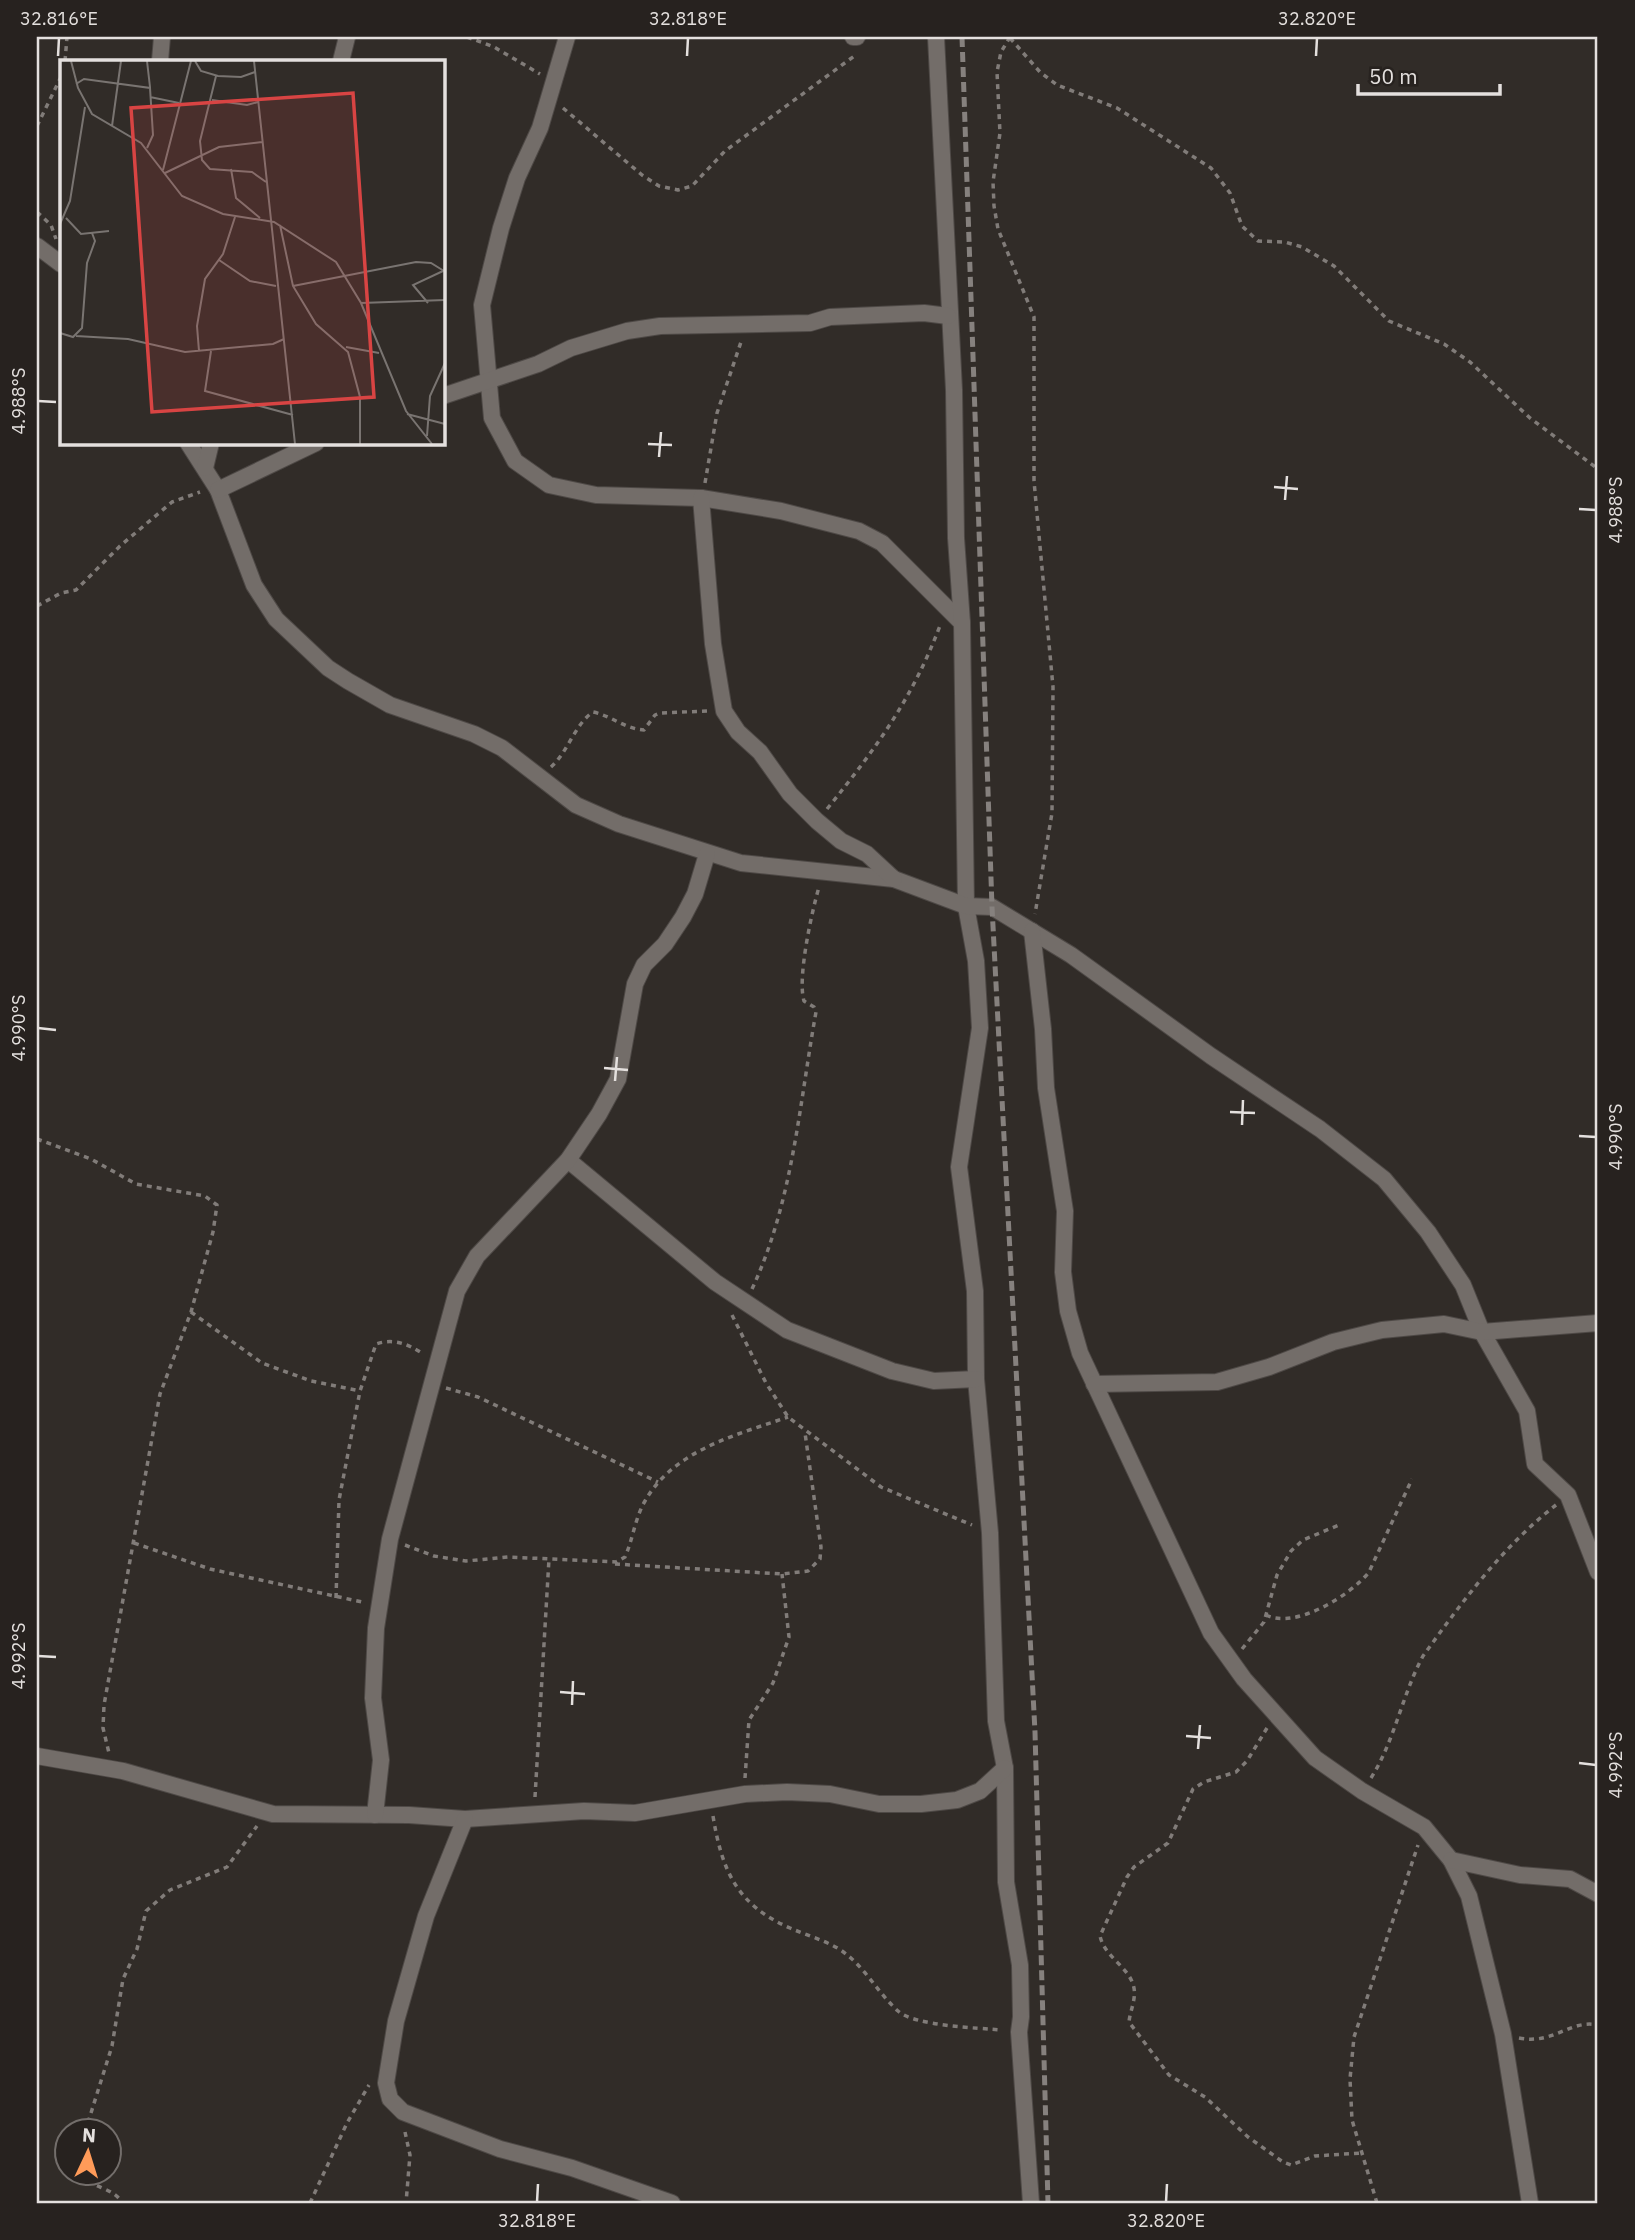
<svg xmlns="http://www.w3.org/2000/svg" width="1635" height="2240" viewBox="0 0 1635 2240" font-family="'IBM Plex Sans',sans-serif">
  <rect width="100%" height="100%" fill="#312c28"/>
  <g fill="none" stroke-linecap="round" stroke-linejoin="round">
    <defs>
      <g id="minor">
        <path d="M567 37 540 128 517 178 501 228 482 305 492 418 515 461 549 485 596 495 701 498 781 511 859 531 882 543 962 623"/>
        <path d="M853 37H857"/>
        <path d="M936 37 954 390 956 538 962 623 966 906 976 961 980 1028 959 1167 975 1291 976 1379 990 1533 996 1721 1005 1768 1006 1882 1020 1965 1021 2017 1019 2032 1031 2203"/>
        <path d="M160 61 162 37"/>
        <path d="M341 61 347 37"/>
        <path d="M37 246 61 264"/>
        <path d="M443 396 538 364 571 348 627 331 660 326 810 323 830 317 924 313 948 316"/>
        <path d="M188 443 218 490 254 585 276 619 328 668 348 681 390 705 474 734 502 748 576 805 619 824 741 863 894 879 966 906 992 907 1071 955 1211 1056 1320 1129 1384 1179 1428 1232 1463 1285 1482 1332 1527 1411 1535 1464 1568 1495 1598 1572"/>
        <path d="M205 468 211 443"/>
        <path d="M218 490 316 443"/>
        <path d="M701 498 713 644 724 711 738 732 760 752 790 794 817 821 841 841 867 854 894 879"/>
        <path d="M1032 931 1043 1029 1046 1088 1065 1211 1063 1272 1068 1311 1080 1353 1211 1633 1244 1679 1315 1758 1362 1791 1424 1827 1451 1860 1469 1896 1503 2034 1530 2203"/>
        <path d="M568 1160 715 1282 787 1330 892 1371 934 1381 976 1379"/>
        <path d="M1094 1384 1217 1382 1269 1367 1333 1342 1382 1330 1444 1324 1482 1332 1598 1323"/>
        <path d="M37 1756 123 1771 273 1814 409 1815 465 1819 584 1811 635 1813 745 1794 787 1792 830 1794 879 1804H921L957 1800 980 1791 1005 1768"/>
        <path d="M375 1815 381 1760 373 1698 376 1628 390 1539 457 1291 477 1256 568 1160 599 1114 618 1079 635 984 644 965 665 944 683 917 695 894 707 854"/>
        <path d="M465 1819 426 1916 396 2021 386 2083 390 2099 403 2112 500 2149 572 2168 672 2203"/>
        <path d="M1451 1860 1520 1875 1570 1879 1598 1894"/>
      </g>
    </defs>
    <!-- minor casing -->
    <use href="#minor" stroke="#4e4946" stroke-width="18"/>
    <!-- path -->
    <g stroke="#817c79" stroke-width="3.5" stroke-dasharray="5 5" stroke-linecap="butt">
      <path d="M467 37 494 47 540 74"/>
      <path d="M1010 37 1001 52 997 72 1000 133 993 182 994 206 998 229 1034 317V481L1053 687 1052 813 1035 914"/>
      <path d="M1010 38 1040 72 1057 85 1117 108 1211 168 1230 193 1242 226 1258 241 1285 242 1302 247 1334 266 1389 321 1444 344 1470 362 1530 418 1598 469"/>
      <path d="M65 61 67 37"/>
      <path d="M563 108 642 175 659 186 678 190 692 186 725 151 857 54"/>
      <path d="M37 126 61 77"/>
      <path d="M37 212 51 225 56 239"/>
      <path d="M705 483 717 413 741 342"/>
      <path d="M37 606 61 593 76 590 120 546 172 502 200 492"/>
      <path d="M551 767C568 752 575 724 593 712 612 716 625 729 644 730L655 715 660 713 708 711"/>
      <path d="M827 809C877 747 913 698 941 623"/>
      <path d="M37 1139 91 1159 136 1184 205 1196 217 1205 213 1232 191 1312 160 1394 104 1705 103 1728 109 1753"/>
      <path d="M752 1289C793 1201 799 1106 816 1012L814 1007 804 1001C797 978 812 911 819 887"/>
      <path d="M191 1312 262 1363 311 1381 360 1391"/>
      <path d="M732 1315 766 1383 788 1417 881 1487 972 1525"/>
      <path d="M446 1388 478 1397 658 1482"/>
      <path d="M134 1543 210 1569 362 1602"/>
      <path d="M405 1545 434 1556 466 1561 508 1557 616 1562 625 1557C633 1539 635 1518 645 1501 674 1450 736 1435 788 1417"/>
      <path d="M615 1564 782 1574 808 1571 820 1559 821 1547 805 1433"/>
      <path d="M336 1598 339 1500 360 1391 376 1344C394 1338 407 1344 422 1353"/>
      <path d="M1266 1615C1295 1630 1351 1595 1369 1572L1412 1479"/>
      <path d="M1242 1649 1264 1622 1277 1575 1291 1551 1303 1540 1339 1525"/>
      <path d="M1267 1728 1247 1761 1236 1772 1204 1782 1193 1789 1168 1843 1134 1867 1127 1877 1100 1936C1105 1958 1130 1967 1134 1988 1136 2000 1130 2011 1129 2022L1169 2075 1205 2097 1248 2137 1283 2162 1291 2165 1315 2156 1361 2153"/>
      <path d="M745 1778 749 1720 773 1683 789 1637 782 1574"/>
      <path d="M1371 1778C1395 1740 1402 1695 1423 1656 1462 1602 1503 1546 1556 1505"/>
      <path d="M535 1797 549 1559"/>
      <path d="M713 1816C722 1871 737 1905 790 1928 806 1935 824 1940 839 1949 864 1965 876 1991 898 2011 914 2026 979 2028 1002 2030"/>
      <path d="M1519 2038C1554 2045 1570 2019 1598 2025"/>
      <path d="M85 2132 112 2046 123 1979 137 1949 146 1911 170 1890 227 1867 257 1826"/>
      <path d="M405 2132 410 2155 406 2203"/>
      <path d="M81 2174C91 2188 115 2188 122 2203"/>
      <path d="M310 2203 347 2123 369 2085"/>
      <path d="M1377 2203 1352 2120 1350 2079 1354 2037 1418 1845"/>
    </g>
    <!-- minor -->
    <use href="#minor" stroke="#736d69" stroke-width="16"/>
    <!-- rail -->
    <path stroke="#86817e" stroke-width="5" stroke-dasharray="10 5" stroke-linecap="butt" d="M962 37 992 907 1035 1732 1048 2203"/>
  </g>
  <!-- ticks -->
  <path fill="none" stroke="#e4e0de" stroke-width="2.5" d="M58 56 59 38M687 56 688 38M1316 56 1317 38M38 401 56 402M648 444 672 445M659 457 661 432M1274 487 1298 489M1285 500 1287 476M1579 509 1596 510M38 1028 56 1030M604 1068 628 1070M615 1081 617 1057M1230 1112 1255 1113M1242 1125 1243 1100M1579 1136 1596 1137M38 1656 56 1657M560 1692 585 1694M572 1705 573 1681M1186 1736 1211 1738M1198 1749 1200 1725M1579 1763 1596 1765M537 2202 538 2184M1166 2202 1167 2184"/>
  <!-- overview -->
  <g transform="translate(60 60)">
    <rect width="385" height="385" fill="#312c28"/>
    <path fill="none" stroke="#797471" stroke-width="2" d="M11 1 18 28 32 54 81 83 122 136 163 154 214 162 276 202 301 243 346 351 372 384M87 1 90 27M135 1 141 11 158 16 181 17 195 12M194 1 235 384M156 16 140 81 142 100 150 109 192 112 206 122M16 24 24 19 90 28 93 75 87 88M90 37 119 43M152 40 187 45 198 42M52 66 61 1M171 109 176 138 200 158M103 110 131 1M105 113 159 87 202 82M6 158 21 174 49 171M0 164 10 141 25 47M220 165 233 226 256 264 288 292 300 337V384M159 200 190 221 216 226M233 226 356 202 371 203 384 211M301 243 385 240M368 243 353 225 383 211M0 273 13 277 22 268 27 203 35 181 32 173M16 276 68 279 125 292 213 284 224 279M286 287 319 293M139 291 137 266 145 219 163 194 175 157M151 291 145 331 233 355M347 354 385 364M367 376 370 336 385 303"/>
    <path fill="#d84443" fill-opacity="0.15" stroke="#d84443" stroke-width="3.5" d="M293 33 314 337 92 352 71 48Z"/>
    <rect width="385" height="385" fill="none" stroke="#e4e0de" stroke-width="3.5"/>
  </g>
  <!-- border -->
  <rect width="1635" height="2240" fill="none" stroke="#27221f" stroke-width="77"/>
  <!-- north arrow -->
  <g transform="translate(88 2152) rotate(4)"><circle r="33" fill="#27221f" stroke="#736e6b" stroke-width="2"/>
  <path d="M0-5L12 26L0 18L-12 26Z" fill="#ff9b59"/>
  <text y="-10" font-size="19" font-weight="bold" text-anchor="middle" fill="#e4e0de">N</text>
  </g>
  <!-- scale -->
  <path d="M1358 84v10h142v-10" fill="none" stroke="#e4e0de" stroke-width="3.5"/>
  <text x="1369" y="84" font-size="21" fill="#e4e0de" stroke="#27221f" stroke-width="5" paint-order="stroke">50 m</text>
  <rect x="38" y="38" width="1558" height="2164" fill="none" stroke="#e4e0de" stroke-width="2.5"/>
  <g font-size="18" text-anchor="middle" fill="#e4e0de">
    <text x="59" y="25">32.816°E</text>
    <text x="688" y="25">32.818°E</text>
    <text x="1317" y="25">32.820°E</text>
    <text transform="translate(19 401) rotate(-90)" y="6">4.988°S</text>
    <text transform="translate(1616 510) rotate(-90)" y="6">4.988°S</text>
    <text transform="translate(19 1028) rotate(-90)" y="6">4.990°S</text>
    <text transform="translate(1616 1137) rotate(-90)" y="6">4.990°S</text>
    <text transform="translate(19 1656) rotate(-90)" y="6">4.992°S</text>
    <text transform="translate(1616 1765) rotate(-90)" y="6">4.992°S</text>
    <text x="537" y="2227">32.818°E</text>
    <text x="1166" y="2227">32.820°E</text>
  </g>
</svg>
